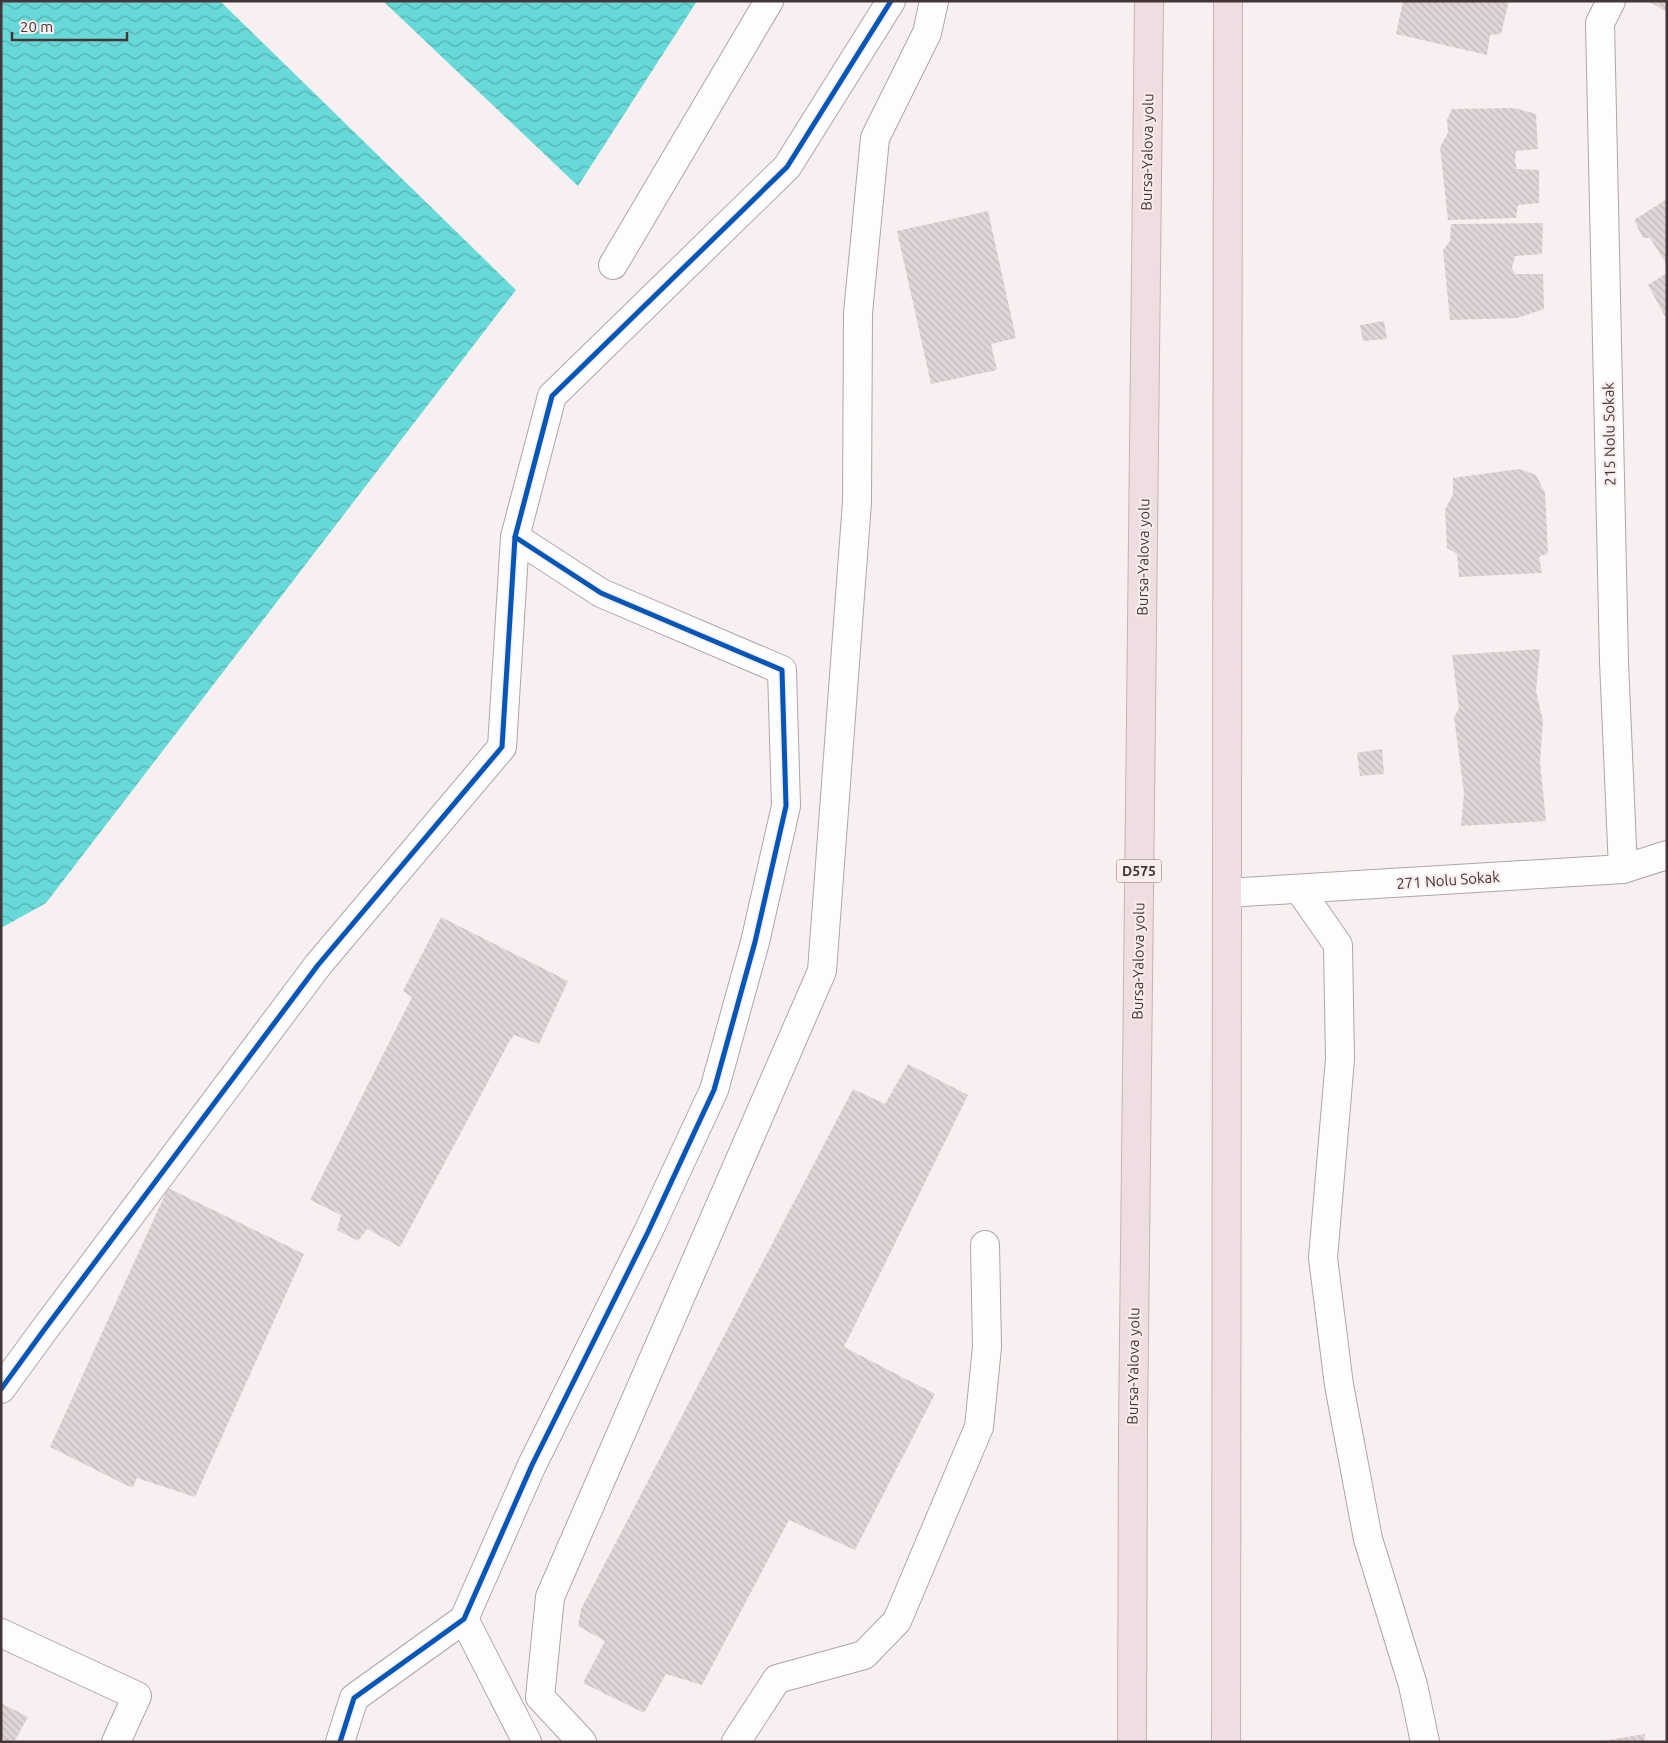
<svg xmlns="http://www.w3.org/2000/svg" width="1668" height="1743" viewBox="0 0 1668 1743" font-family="Ubuntu,sans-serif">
  <defs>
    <pattern id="water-waves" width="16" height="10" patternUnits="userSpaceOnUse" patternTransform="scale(1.25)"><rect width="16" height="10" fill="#67d9d8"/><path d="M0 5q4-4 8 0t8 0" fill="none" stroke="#56b1b0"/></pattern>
    <pattern id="building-back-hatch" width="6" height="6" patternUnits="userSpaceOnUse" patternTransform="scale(1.25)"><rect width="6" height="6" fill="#e1d6d7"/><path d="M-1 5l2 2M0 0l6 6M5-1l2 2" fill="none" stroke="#c2b8b9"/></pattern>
  </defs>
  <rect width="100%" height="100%" fill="#f8f0f0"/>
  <!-- water -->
  <g fill="url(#water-waves)">
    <path d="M1 1H220L516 290 46 903 1 928Z"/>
    <path d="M383 1H697L578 186Z"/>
  </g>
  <!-- building -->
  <g fill="url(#building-back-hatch)">
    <path d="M1403 1H1509L1501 34 1490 35 1487 55 1396 34Z"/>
    <path d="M1648 1H1667V12Z"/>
    <path d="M1515 108 1536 114 1538 149 1516 151 1515 162 1517 169 1539 170V203L1518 205 1516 218 1448 220 1440 147 1448 133 1447 120 1452 109Z"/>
    <path d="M1667 199V265L1650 238H1643L1634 220Z"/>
    <path d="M988 211 1016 338 991 344 997 370 931 384 897 231Z"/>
    <path d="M1543 223 1542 254 1515 256 1512 268 1515 274H1543L1544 309 1517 318 1450 320 1443 250 1450 241 1451 224Z"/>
    <path d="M1667 273V320L1648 285Z"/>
    <path d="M1384 321 1387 339 1363 341 1360 325Z"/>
    <path d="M1519 469 1536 475 1545 493 1548 553 1539 557 1542 573 1459 577 1457 554 1447 548 1445 509 1453 495V478Z"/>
    <path d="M1540 649 1536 691 1543 721 1540 762 1546 821 1461 826 1464 793 1454 717 1459 708 1452 655Z"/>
    <path d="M1382 749 1384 774 1360 776 1357 753Z"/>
    <path d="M441 917 568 981 539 1044 514 1035 509 1042 400 1247 367 1229 358 1241 337 1230 341 1215 310 1200 412 997 403 991Z"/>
    <path d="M908 1064 968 1095 844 1347 935 1394 855 1550 789 1520 702 1685 666 1674 644 1713 583 1683 605 1641 578 1626 581 1609 853 1089 885 1104Z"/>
    <path d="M168 1188 304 1254 195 1497 137 1478 133 1487 128 1486 50 1447Z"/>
    <path d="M1 1703 28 1717 14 1742H1Z"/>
    <path d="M1645 1734V1742H1603V1741Z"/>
  </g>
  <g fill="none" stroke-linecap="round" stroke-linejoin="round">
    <defs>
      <g id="minor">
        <path d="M1611 1 1600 23 1614 662 1623 869"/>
        <path d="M613 265 769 1"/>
        <path d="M1299 889 1338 945 1340 1059 1323 1258 1339 1385 1368 1539 1413 1685 1425 1742"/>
        <path d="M1227 893 1623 869 1667 855"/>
        <path d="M1 1389 44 1330 318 965 502 747 515 537"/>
        <path d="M464 1619 527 1742"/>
        <path d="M1 1633 137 1696 116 1742"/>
        <path d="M340 1742 354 1698 464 1619 532 1465 648 1232 714 1090 755 942 786 806 782 670 601 593 515 537 552 396 787 167 891 1"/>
        <path d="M582 1742 540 1697 550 1597 822 971 857 502 858 313 875 138 927 33 934 1"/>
        <path d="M736 1742 777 1679 864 1655 897 1621 979 1427 987 1347 985 1245"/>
      </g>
      <g id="highway">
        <path d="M1132 1742 1133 1429 1149 1"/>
        <path d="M1226 1742 1228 1"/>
      </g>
    </defs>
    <!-- minor casing -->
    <use href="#minor" stroke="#afa5a6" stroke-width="30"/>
    <!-- highway casing -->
    <use href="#highway" stroke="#c6b2b6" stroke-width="30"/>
    <!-- minor -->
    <use href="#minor" stroke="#fefdfd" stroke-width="28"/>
    <!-- highway -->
    <use href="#highway" stroke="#efdee1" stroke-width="28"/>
    <defs>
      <g id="cycleway">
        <path d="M1 1389 44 1330 318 965 502 747 515 537"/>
        <path d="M340 1742 354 1698 464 1619 532 1465 648 1232 714 1090 755 942 786 806 782 670 601 593 515 537 552 396 787 167 891 1"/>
      </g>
    </defs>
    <!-- cycleway casing -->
    <use href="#cycleway" stroke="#fbeced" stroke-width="8"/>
    <!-- cycleway -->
    <use href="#cycleway" stroke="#0057b8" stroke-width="5"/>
  </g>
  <g text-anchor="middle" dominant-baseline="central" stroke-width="4" stroke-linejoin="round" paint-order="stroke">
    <!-- shield labels -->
    <rect fill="#fbeced" stroke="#7b6d6e" stroke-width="1" x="1116.5" y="859.5" width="45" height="23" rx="4"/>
    <g font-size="14" font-weight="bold" fill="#443638">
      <text x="1139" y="871">D575</text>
    </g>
    <!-- street labels -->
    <g font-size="15" fill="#443638" stroke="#fbeced">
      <text transform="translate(1147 152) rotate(-89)">Bursa-Yalova yolu</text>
      <text transform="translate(1609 434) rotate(-91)">215 Nolu Sokak</text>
      <text transform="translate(1143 557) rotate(-89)">Bursa-Yalova yolu</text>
      <text transform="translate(1448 880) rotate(-4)">271 Nolu Sokak</text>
      <text transform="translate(1138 961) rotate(-89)">Bursa-Yalova yolu</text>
      <text transform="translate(1133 1366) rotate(-89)">Bursa-Yalova yolu</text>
    </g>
  </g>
  <!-- border -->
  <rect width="1668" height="1743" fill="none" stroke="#443638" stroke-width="5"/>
  <!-- scale -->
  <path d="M12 32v8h115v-8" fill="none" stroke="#443638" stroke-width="2.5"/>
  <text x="20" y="32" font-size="15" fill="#443638" stroke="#fbeced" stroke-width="4" paint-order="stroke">20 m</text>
</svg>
